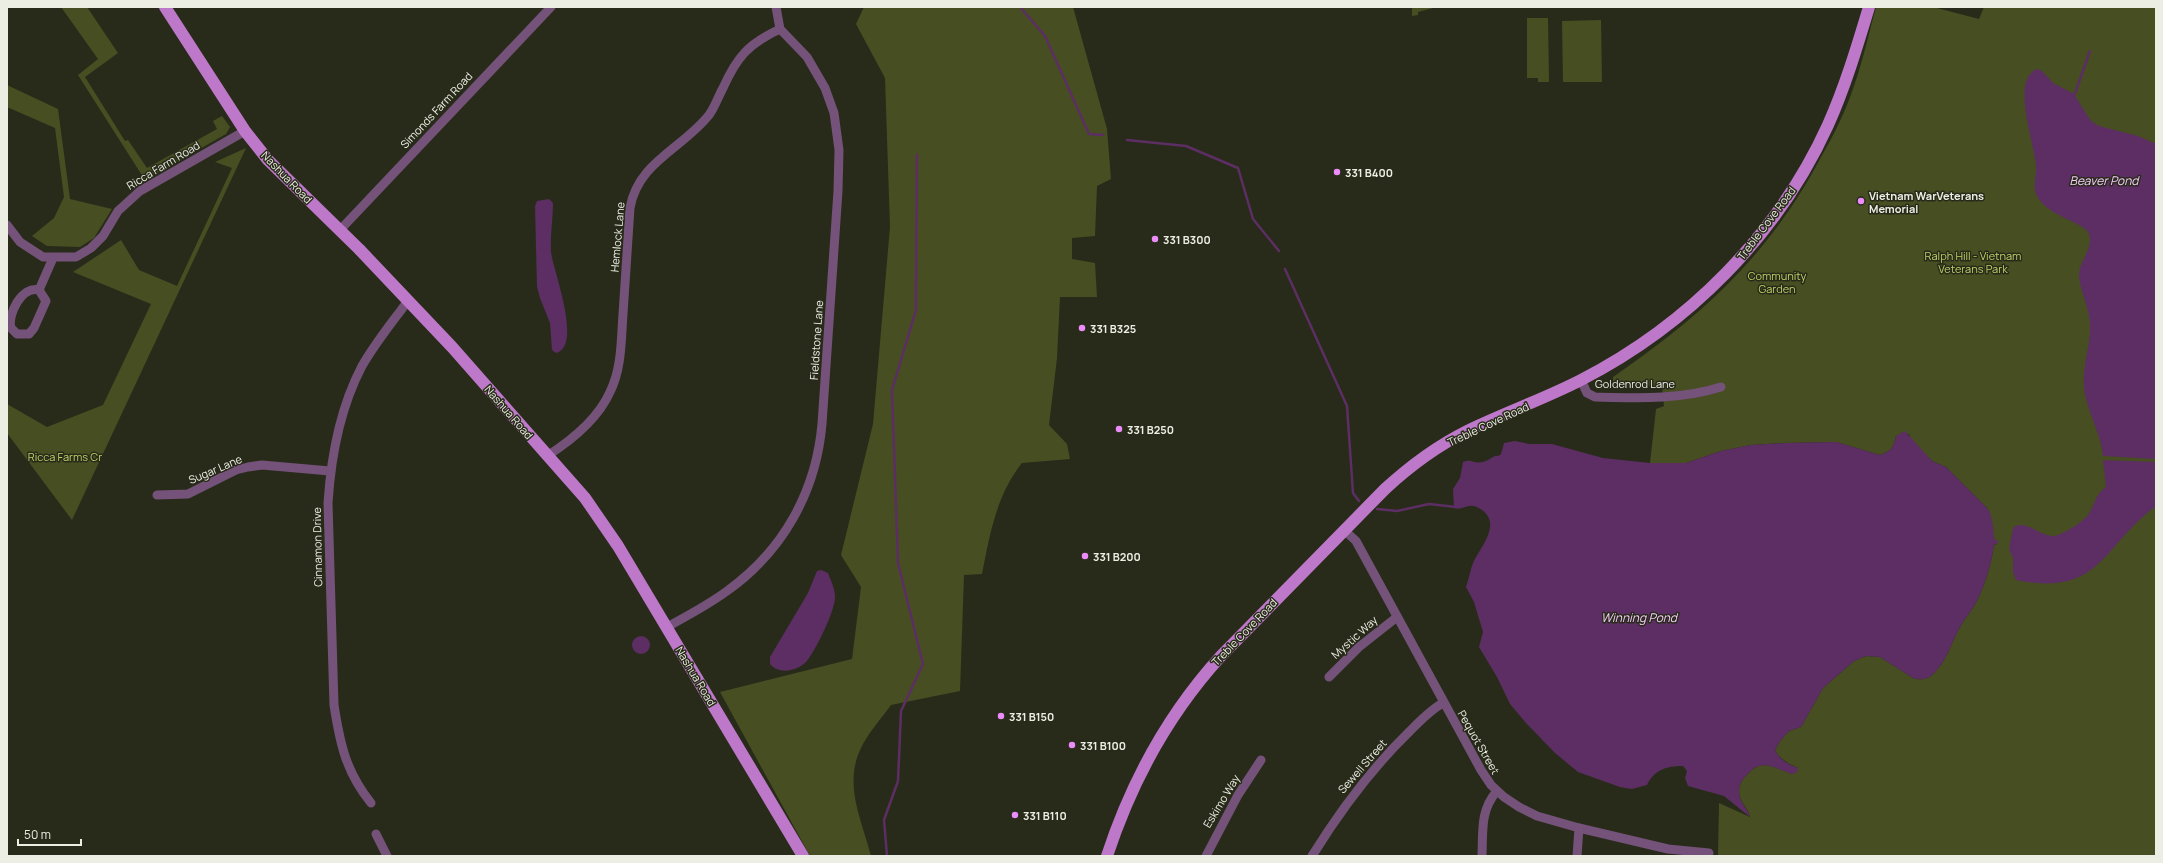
<svg xmlns="http://www.w3.org/2000/svg" width="2163" height="863" viewBox="0 0 2163 863" font-family="Manrope,sans-serif">
  <rect width="100%" height="100%" fill="#282b1a"/>
  <!-- green -->
  <g fill="#474e22">
    <path d="M61 7H87L118 53 85 77 125 141 128 140 147 168 217 129 213 121 222 116 230 127 226 134 145 180 78 75 98 59Z"/>
    <path d="M864 7H1073L1107 129 1111 179 1097 186 1095 236 1072 238V259L1095 263 1097 297H1060L1057 358 1049 425 1067 444 1070 459 1022 463C996 496 990 534 982 574L964 575 960 691 891 705C881 719 868 733 861 748 843 785 862 820 871 856H810L720 692 852 659 861 587 841 555 873 424 890 227 885 78 856 24Z"/>
    <path d="M1412 7H1437L1418 12V15L1412 16Z"/>
    <path d="M1876 7H1933L1979 19 1984 7H2156V856H1718L1719 803 1750 817C1749 809 1739 802 1739 792 1739 785 1741 781 1746 776 1762 756 1774 768 1793 774L1798 768C1789 764 1779 759 1775 750L1780 741 1789 731 1801 727 1823 688 1854 661 1866 656 1880 657 1913 678C1921 681 1929 679 1935 672 1947 660 1952 641 1960 627 1964 619 1970 613 1974 606 1983 592 1992 562 1994 545L1997 544C1989 534 1995 518 1986 507L1946 467 1932 461 1911 440 1909 434 1896 436C1894 447 1891 451 1880 455L1836 442 1785 443 1751 445 1721 451 1686 463H1650L1656 409 1664 406 1662 387 1613 383V377C1703 315 1770 254 1821 157 1834 135 1846 110 1854 86 1863 60 1869 33 1876 7Z"/>
    <path d="M1527 18H1548L1549 82H1538V78H1527Z"/>
    <path d="M1601 20 1602 82H1563L1562 21Z"/>
    <path d="M7 85 58 109 70 199 112 209 94 238 80 247 47 246 32 236 54 218 64 197 55 128 7 107Z"/>
    <path d="M246 148 72 520 7 433V404L47 427 103 405 151 304 73 272 121 240 139 270 177 286 232 168 215 162Z"/>
  </g>
  <!-- water -->
  <g fill="#5c2e63">
    <path d="M2037 69 2042 71 2053 83 2074 94 2085 112 2091 121 2099 126 2138 136 2156 144V459L2103 456C2101 436 2091 418 2086 399 2079 370 2091 350 2090 324 2089 307 2081 293 2079 277 2078 261 2094 250 2089 234 2085 222 2048 217 2037 196 2032 186 2037 176 2036 166 2035 145 2010 79 2037 69Z"/>
    <path d="M549 199 553 203C553 219 550 235 551 252 553 270 583 346 556 353L552 350 550 323 540 298 537 287 535 206 537 201Z"/>
    <path d="M1905 431 1932 461 1946 467 1986 507 1990 512 1993 525 1994 539 1998 541V543L1994 545C1992 562 1983 592 1974 606 1970 613 1964 619 1960 627 1952 641 1947 660 1935 672 1929 679 1921 681 1913 678L1880 657 1866 656 1854 661 1823 688 1801 727 1789 731 1780 741 1775 750C1779 759 1789 765 1798 768L1797 772 1793 774C1774 769 1762 756 1746 776 1741 781 1739 785 1739 792 1739 802 1748 809 1750 817L1724 796 1688 786 1685 778 1687 771 1683 766C1666 766 1654 770 1647 785L1632 789 1620 787 1578 772 1555 753 1526 723 1510 704 1497 677 1479 647 1483 632 1474 602 1466 587C1469 579 1470 570 1473 563 1481 546 1505 521 1477 507 1468 503 1461 511 1454 508L1453 489 1460 478 1463 462C1475 457 1474 469 1493 457 1496 455 1498 457 1501 454L1504 443 1515 441 1529 444H1552L1603 458 1650 463H1686L1721 451 1751 445 1785 443 1836 442 1880 455C1891 451 1894 447 1896 436Z"/>
    <path d="M2103 460 2156 462V506C2101 547 2101 597 2016 580L2013 572V558L2009 549 2013 528C2024 518 2041 537 2054 536 2062 535 2083 522 2088 515 2096 503 2094 496 2106 487Z"/>
    <path d="M821 570 828 573C831 581 835 589 835 597 835 611 815 652 806 662 797 671 779 675 770 664V657L808 593 817 571Z"/>
    <circle cx="641" cy="645" r="9"/>
  </g>
  <g fill="none" stroke-linecap="round" stroke-linejoin="round">
    <!-- stream -->
    <g stroke="#5c2e63" stroke-width="2.5">
      <path d="M1020 7 1045 36 1089 134 1103 135"/>
      <path d="M2074 96 2090 51"/>
      <path d="M1127 140 1186 146 1238 168 1253 219 1279 251"/>
      <path d="M1285 269 1347 406 1353 493 1359 501"/>
      <path d="M1377 509 1397 511 1429 504 1456 507"/>
      <path d="M887 856 884 820 898 781 901 711 923 664 898 563 892 390 916 310 917 155"/>
    </g>
    <!-- minor -->
    <g stroke="#745279" stroke-width="9">
      <path d="M7 225 20 242 43 257H76L91 248 103 236 118 211 140 191 245 131"/>
      <path d="M340 230 551 7"/>
      <path d="M39 290 46 301 34 328 29 334H17L11 328C7 315 22 285 39 290L53 258"/>
      <path d="M1581 380 1587 393 1595 397C1637 398 1680 400 1721 387"/>
      <path d="M547 456C572 440 598 419 610 392 622 368 621 340 623 314 625 279 628 243 630 208 638 162 682 149 709 115 715 107 718 97 723 88 737 57 748 44 780 29"/>
      <path d="M157 495 188 494 236 470 248 467 262 465 330 471"/>
      <path d="M1344 530 1356 541 1481 770 1491 785 1504 797 1519 807 1537 816 1579 828 1668 849 1709 853"/>
      <path d="M667 627C687 616 708 605 727 591 783 551 816 492 822 424L838 191 839 150 834 113 825 88 807 57 780 29 776 7"/>
      <path d="M1329 677 1359 647 1397 617"/>
      <path d="M371 803C346 772 340 744 334 705L328 503C331 456 340 408 362 366 375 343 392 322 408 301"/>
      <path d="M376 834 387 856"/>
      <path d="M1206 856 1238 795 1261 760"/>
      <path d="M1312 856C1340 811 1370 770 1408 733 1419 722 1430 710 1443 703"/>
      <path d="M1482 856C1483 832 1480 810 1497 791"/>
      <path d="M1577 856 1579 828"/>
    </g>
    <!-- major -->
    <g stroke="#be78c9" stroke-width="12">
      <path d="M165 7 245 131 268 160 359 249 452 347 585 498 618 546 803 856"/>
      <path d="M1107 856C1131 783 1169 713 1221 656L1385 489C1410 466 1437 446 1467 431 1504 413 1544 399 1581 380 1688 325 1778 235 1828 125 1845 87 1857 47 1869 7"/>
    </g>
  </g>
  <!-- markers -->
  <g fill="#ec8cfa" stroke="#282b1a" stroke-width="1.5">
    <circle cx="1337" cy="172" r="4"/>
    <circle cx="1861" cy="201" r="4"/>
    <circle cx="1155" cy="239" r="4"/>
    <circle cx="1082" cy="328" r="4"/>
    <circle cx="1119" cy="429" r="4"/>
    <circle cx="1085" cy="556" r="4"/>
    <circle cx="1001" cy="716" r="4"/>
    <circle cx="1072" cy="745" r="4"/>
    <circle cx="1015" cy="815" r="4"/>
  </g>
  <g text-anchor="middle" dominant-baseline="central" stroke-width="3" stroke-linejoin="round" paint-order="stroke">
    <!-- street labels -->
    <g font-size="11" fill="#eceee3" stroke="#282b1a">
      <text transform="translate(436 110) rotate(-47)">Simonds Farm Road</text>
      <text transform="translate(163 165) rotate(-31)">Ricca Farm Road</text>
      <text transform="translate(287 177) rotate(46)">Nashua Road</text>
      <text transform="translate(1766 223) rotate(-53)">Treble Cove Road</text>
      <text transform="translate(617 237) rotate(-85)">Hemlock Lane</text>
      <text transform="translate(816 340) rotate(-86)">Fieldstone Lane</text>
      <text x="1635" y="383">Goldenrod Lane</text>
      <text transform="translate(509 412) rotate(49)">Nashua Road</text>
      <text transform="translate(1488 424) rotate(-25)">Treble Cove Road</text>
      <text transform="translate(215 469) rotate(-23)">Sugar Lane</text>
      <text transform="translate(317 547) rotate(-91)">Cinnamon Drive</text>
      <text transform="translate(1244 632) rotate(-46)">Treble Cove Road</text>
      <text transform="translate(1354 637) rotate(-42)">Mystic Way</text>
      <text transform="translate(696 676) rotate(59)">Nashua Road</text>
      <text transform="translate(1479 742) rotate(60)">Pequot Street</text>
      <text transform="translate(1362 766) rotate(-49)">Sewell Street</text>
      <text transform="translate(1221 801) rotate(-59)">Eskimo Way</text>
    </g>
    <!-- poi labels -->
    <g font-size="11" font-weight="bold" fill="#eceee3" stroke="#282b1a" text-anchor="start">
      <text x="1345" y="172">331 B400</text>
      <text x="1869" y="195">Vietnam WarVeterans<tspan x="1869" dy="13">Memorial</tspan></text>
      <text x="1163" y="239">331 B300</text>
      <text x="1090" y="328">331 B325</text>
      <text x="1127" y="429">331 B250</text>
      <text x="1093" y="556">331 B200</text>
      <text x="1009" y="716">331 B150</text>
      <text x="1080" y="745">331 B100</text>
      <text x="1023" y="815">331 B110</text>
    </g>
    <!-- park labels -->
    <g font-size="11" fill="#bfd067" stroke="#282b1a">
      <text x="1973" y="255">Ralph Hill - Vietnam<tspan x="1973" dy="13">Veterans Park</tspan></text>
      <text x="1777" y="275">Community<tspan x="1777" dy="13">Garden</tspan></text>
      <text x="65" y="456">Ricca Farms Cr</text>
    </g>
    <!-- water labels -->
    <g font-size="12" font-style="italic" fill="#f8cefe" stroke="#282b1a">
      <text x="2104" y="180">Beaver Pond</text>
      <text x="1639" y="617">Winning Pond</text>
    </g>
  </g>
  <!-- border -->
  <rect width="2163" height="863" fill="none" stroke="#eceee3" stroke-width="16"/>
  <!-- scale -->
  <path d="M18 839v6h63v-6" fill="none" stroke="#eceee3" stroke-width="2"/>
  <text x="24" y="839" font-size="12" fill="#eceee3" stroke="#282b1a" stroke-width="3" paint-order="stroke">50 m</text>
</svg>
